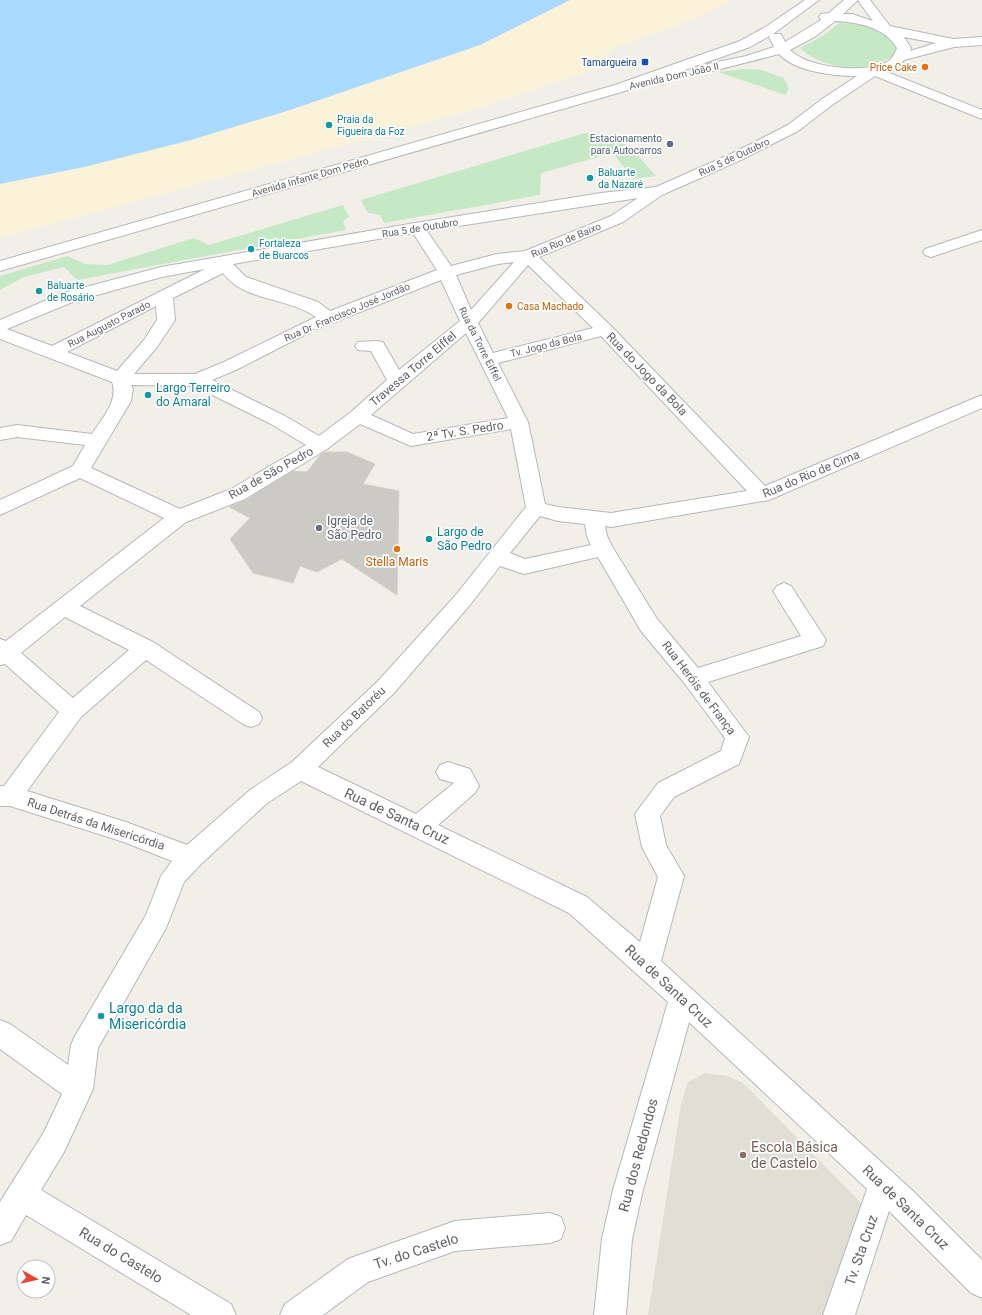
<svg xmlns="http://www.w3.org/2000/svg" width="982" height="1315" viewBox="0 0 982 1315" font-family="Roboto,sans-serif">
  <rect width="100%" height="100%" fill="#f1efe8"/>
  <!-- education -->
  <path fill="#e1ded6" d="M705 1073 727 1076 743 1083 864 1206 827 1315H648L681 1104 688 1082Z"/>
  <!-- green -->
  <g fill="#c5e8c5">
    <path d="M839 23C860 24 885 27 896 47L894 55C867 74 823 70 800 48L823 36Z"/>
    <path d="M743 69 762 70 783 78C787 83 791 89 785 95L718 72Z"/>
    <path d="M585 133C625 133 631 149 656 176L633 179 613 153 541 173 540 195 384 223 380 215 368 213 361 200Z"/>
    <path d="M343 205 349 217 343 221 346 230 77 280 64 267 24 277 0 290V276L67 256 85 264 107 265 194 238 209 245Z"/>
  </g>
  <!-- sand -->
  <path fill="#fbf3d9" d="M570 0H733L696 18 613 48 592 70 476 109 0 238V184L84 167 191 140 290 110 480 45Z"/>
  <!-- water -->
  <path fill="#aadaff" d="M0 0H570L480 45 290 110 191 140 84 167 0 184Z"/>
  <!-- building -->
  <path fill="#cccac5" stroke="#d6d1c6" d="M325 452H347L375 464 363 484 399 491 397 595 342 559 317 572 300 566 293 583 253 573 230 539 250 518 229 507 246 500 293 471 307 472 320 455Z"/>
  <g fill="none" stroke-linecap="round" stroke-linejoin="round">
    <defs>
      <g id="minor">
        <path d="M805 0H819L773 34H781L785 42 821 20 819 17 821 14 829 13 844 0H870L890 26 953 39 982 37V45L954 47 904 60 898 67 887 72 982 110V119L875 76 832 105 798 131 743 159 662 195 623 222 539 257 611 326 765 486 982 395V408L769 500 611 527 605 526 607 536 613 548 657 619 698 668 801 636 773 591 777 586 784 583 791 586 826 640 823 646 708 682 749 737 739 764 674 797 660 816 666 845 684 876 661 961 913 1191 982 1260V1298L971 1293 889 1211 855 1315H823L867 1189 689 1022 643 1190 632 1239 626 1315H594L602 1239 613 1190 668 1002 569 913 301 781 266 804 200 865 184 882 166 928 98 1048 93 1089 64 1152 41 1190 231 1304 236 1315H191L26 1215 11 1241 0 1245V1202L44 1132 62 1094 0 1049V1020L10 1024 68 1065 71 1045 75 1036 146 915 161 876 172 861 121 841 10 806H0V786H4L59 712 5 664 0 665V639L6 641 164 518 80 478 0 515V500L73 466 85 445 17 437 0 440V428L17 425 92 434C102 419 119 400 112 382L0 339V320L63 293 161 267 409 224 601 193 656 187 733 153 788 125 822 99 857 76C835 76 795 72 779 54L713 71 708 70 706 67 708 64 746 56 774 47 769 37 771 35 750 47 625 91 0 271V261L615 85 740 41 767 26ZM858 0 860 3 873 21 852 14H843ZM835 21C857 22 885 27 897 48 895 54 892 59 887 62 864 74 808 68 790 50L816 36ZM904 37 936 43 910 51 911 48ZM638 198 611 216 525 251 497 254 451 266 427 231ZM413 233 437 270 330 311 318 302 246 277 233 264ZM514 262 471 310 456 275 498 264ZM528 265 593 328 493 353 478 323ZM205 269 52 346 7 329 75 301 162 277ZM223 273C226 277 230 281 234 284 255 300 292 300 316 317L224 362 195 374H134L157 347 175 320 173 298ZM441 280 460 321 399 370 383 342 377 341 358 342 355 346 358 350 371 351 387 380 351 412 319 436 285 416 212 380 236 370 312 331ZM156 306 157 320 144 340 117 371 67 352ZM466 333 508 418 413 434 371 415ZM601 336 747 491 611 513 558 507 545 504 528 422 498 363ZM131 385 194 386 271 424 306 445 231 489 180 509 91 468 131 401 133 389ZM360 424 411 446 511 429 526 507 455 596 378 681 292 762 250 790 187 845 126 822 27 791 81 717 146 660 243 724 251 727 259 724 262 718 259 712 153 642 80 606 186 522 245 499 327 449ZM540 516 558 521 585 524 587 536 591 545 525 559 510 553ZM598 557 641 631 685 684 725 738 721 751 658 783 635 814 642 847 658 877 640 942 587 897 438 825 475 793 479 786 470 769 448 762 440 765 436 772 440 779 454 783 416 814 318 767 394 693 469 606 500 566 524 574ZM65 617 129 650 73 698 21 653Z"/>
        <path d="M982 230V240L931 257 925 255 923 252 925 249Z"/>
        <path d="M550 1213 561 1217 565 1228 561 1239 550 1243 455 1251 368 1282 323 1315H280L285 1304 348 1259 359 1255 455 1221Z"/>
      </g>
    </defs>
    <!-- minor casing -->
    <use href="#minor" stroke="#b5b8bc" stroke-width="2"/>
    <!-- minor -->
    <use href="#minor" fill="#fff" fill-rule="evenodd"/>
  </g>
  <!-- markers -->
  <rect fill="#1a4fb4" stroke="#fff" stroke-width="1.5" x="641" y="58" width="8" height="8" rx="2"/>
  <g fill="#e8710a" stroke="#fff" stroke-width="1.5">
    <circle cx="925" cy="67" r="4"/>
    <circle cx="509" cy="306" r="4"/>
    <circle cx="397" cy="549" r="4"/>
  </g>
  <g fill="#0f9aa8" stroke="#fff" stroke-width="1.5">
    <circle cx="329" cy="125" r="4"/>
    <circle cx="590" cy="178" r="4"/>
    <circle cx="251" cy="249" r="4"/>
    <circle cx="39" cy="291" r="4"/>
    <circle cx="148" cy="395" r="4"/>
    <circle cx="429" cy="539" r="4"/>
    <circle cx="101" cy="1016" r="4"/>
  </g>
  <circle fill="#5c6f8a" stroke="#fff" stroke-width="1.5" cx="670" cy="144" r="4"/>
  <circle fill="#6b7280" stroke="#fff" stroke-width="1.5" cx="319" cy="528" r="4"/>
  <circle fill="#8d6e63" stroke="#fff" stroke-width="1.5" cx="743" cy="1155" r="4"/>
  <g text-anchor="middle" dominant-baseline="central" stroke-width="3.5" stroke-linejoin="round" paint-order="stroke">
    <!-- far-transit labels -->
    <g font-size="10" fill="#164399" stroke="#fff" text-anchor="end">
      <text x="637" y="62">Tamargueira</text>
    </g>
    <!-- far-food labels -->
    <g font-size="10" fill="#c56008" stroke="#fff" text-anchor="end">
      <text x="917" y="67">Price Cake</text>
      <text x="517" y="306" text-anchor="start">Casa Machado</text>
    </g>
    <!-- far-street labels -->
    <g font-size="10" fill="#5f6368" stroke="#fff">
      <text transform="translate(674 76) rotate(-13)">Avenida Dom João II</text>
      <text transform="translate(734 157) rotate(-25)">Rua 5 de Outubro</text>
      <text transform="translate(310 177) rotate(-16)">Avenida Infante Dom Pedro</text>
      <text transform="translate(420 228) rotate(-9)">Rua 5 de Outubro</text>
      <text transform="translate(566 240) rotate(-23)">Rua Rio de Baixo</text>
      <text transform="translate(347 312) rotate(-23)">Rua Dr. Francisco José Jordão</text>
      <text transform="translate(109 324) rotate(-27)">Rua Augusto Parado</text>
      <text transform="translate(480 344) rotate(63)">Rua da Torre Eiffel</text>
      <text transform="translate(546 345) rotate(-14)">Tv. Jogo da Bola</text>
    </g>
    <!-- far-culture labels -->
    <g font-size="10" fill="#0d838f" stroke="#fff" text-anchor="start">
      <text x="337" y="119">Praia da<tspan x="337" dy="12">Figueira da Foz</tspan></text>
      <text x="598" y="172">Baluarte<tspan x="598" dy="12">da Nazaré</tspan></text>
      <text x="259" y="243">Fortaleza<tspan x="259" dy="12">de Buarcos</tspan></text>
      <text x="47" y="285">Baluarte<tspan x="47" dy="12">de Rosário</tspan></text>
    </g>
    <!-- far-service labels -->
    <g font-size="10" fill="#4e5e75" stroke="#fff" text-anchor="end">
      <text x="662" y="138">Estacionamento<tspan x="662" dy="12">para Autocarros</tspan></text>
    </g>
    <!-- street labels -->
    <g font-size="12" fill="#5f6368" stroke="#fff">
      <text transform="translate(413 369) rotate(-40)">Travessa Torre Eiffel</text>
      <text transform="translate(647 374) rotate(46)">Rua do Jogo da Bola</text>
      <text transform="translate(465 431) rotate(-9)">2ª Tv. S. Pedro</text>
      <text transform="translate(271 473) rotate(-29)">Rua de São Pedro</text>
      <text transform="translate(811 474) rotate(-23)">Rua do Rio de Cima</text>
      <text transform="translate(699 688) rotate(53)">Rua Heróis de França</text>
      <text transform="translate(354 717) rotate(-44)">Rua do Batoréu</text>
      <text transform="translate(96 824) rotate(18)">Rua Detrás da Misericórdia</text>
    </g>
    <!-- culture labels -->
    <g font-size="12" fill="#0d838f" stroke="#fff" text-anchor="start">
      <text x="156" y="388">Largo Terreiro<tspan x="156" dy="14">do Amaral</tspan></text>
      <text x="437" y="532">Largo de<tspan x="437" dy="14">São Pedro</tspan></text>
    </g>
    <!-- worship labels -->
    <g font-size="12" fill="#5b616d" stroke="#fff" text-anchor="start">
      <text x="327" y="521">Igreja de<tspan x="327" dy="14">São Pedro</tspan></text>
    </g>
    <!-- food labels -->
    <g font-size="12" fill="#c56008" stroke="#fff">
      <text x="397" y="562">Stella Maris</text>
    </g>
    <!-- near-street labels -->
    <g font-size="14" fill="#5f6368" stroke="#fff">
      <text transform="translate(397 816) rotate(25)">Rua de Santa Cruz</text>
      <text transform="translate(669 986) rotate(43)">Rua de Santa Cruz</text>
      <text transform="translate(638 1155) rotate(-75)">Rua dos Redondos</text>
      <text transform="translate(906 1207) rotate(44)">Rua de Santa Cruz</text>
      <text transform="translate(861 1250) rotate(-71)">Tv. Sta Cruz</text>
      <text transform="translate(416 1251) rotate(-18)">Tv. do Castelo</text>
      <text transform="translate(121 1255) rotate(31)">Rua do Castelo</text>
    </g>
    <!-- near-culture labels -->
    <g font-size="14" fill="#0d838f" stroke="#fff" text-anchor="start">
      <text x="109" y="1008">Largo da da<tspan x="109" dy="16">Misericórdia</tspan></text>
    </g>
    <!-- near-education labels -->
    <g font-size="14" fill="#785e54" stroke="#fff" text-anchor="start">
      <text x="751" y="1147">Escola Básica<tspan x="751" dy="16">de Castelo</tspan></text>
    </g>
  </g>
  <!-- north arrow -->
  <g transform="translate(36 1279) rotate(98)"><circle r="19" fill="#ffffff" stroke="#bfc1c3"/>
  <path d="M0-3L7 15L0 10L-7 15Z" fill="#ea4335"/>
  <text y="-6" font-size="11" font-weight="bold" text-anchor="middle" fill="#5f6368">N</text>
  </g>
</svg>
